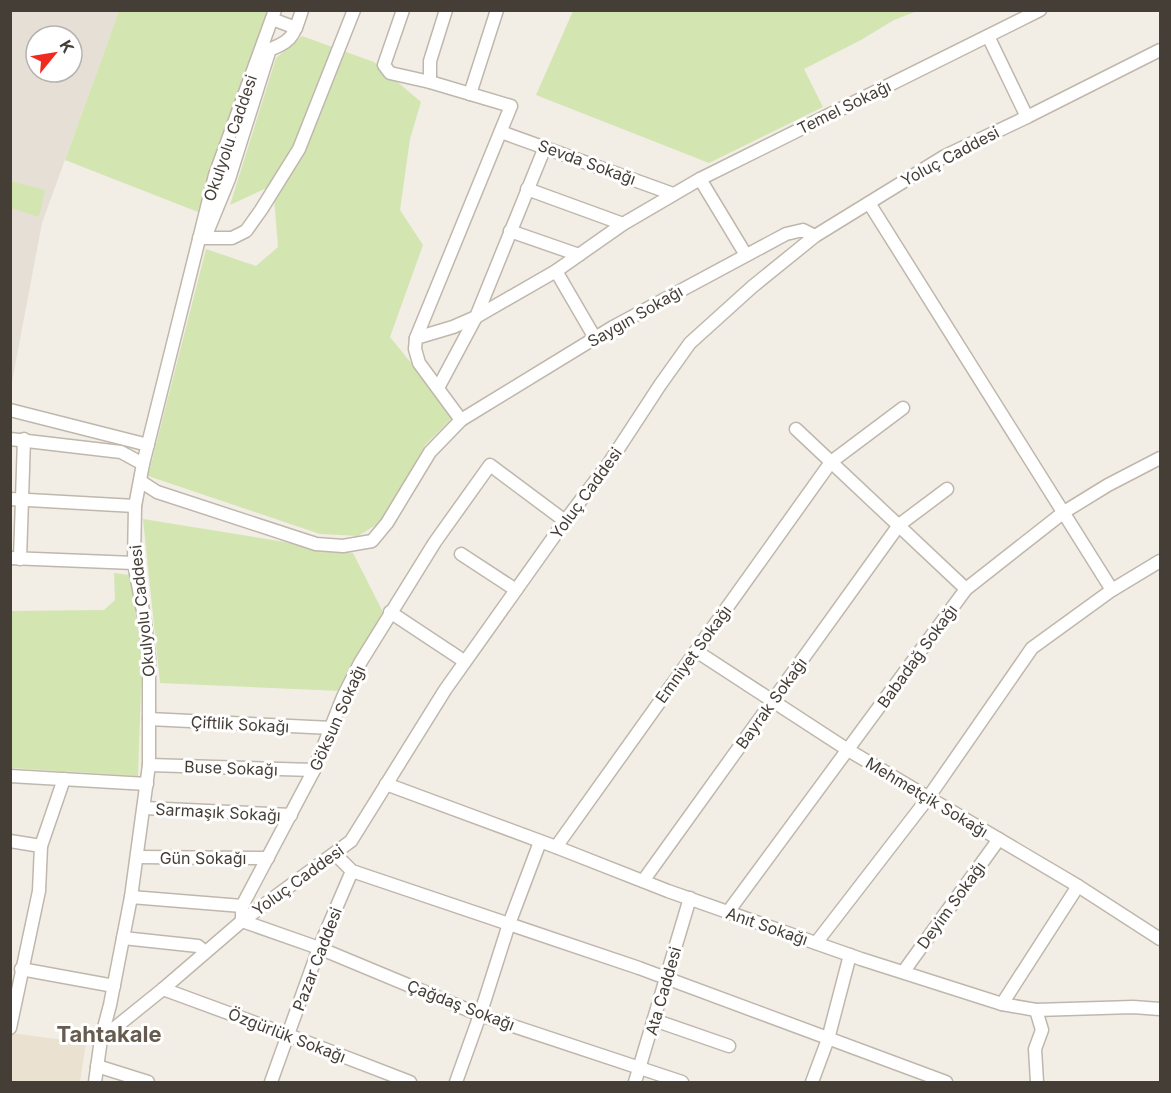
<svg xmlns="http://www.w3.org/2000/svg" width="1171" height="1093" viewBox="0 0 1171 1093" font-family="Inter,sans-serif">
  <rect width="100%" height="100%" fill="#f2eee6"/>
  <!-- residential -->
  <path fill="#e6dfd5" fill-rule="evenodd" d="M10 11H119L42 223 12 382 10 381ZM36 36H72V72H36Z"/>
  <!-- education -->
  <path fill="#ebe1d1" d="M12 1033 86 1043 80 1082H11Z"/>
  <!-- grass -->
  <g fill="#d3e5b1">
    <path d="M119 11H267L198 212 65 160Z"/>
    <path d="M573 11V10L917 11 894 20 861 40 804 69 823 107 709 163 536 95Z"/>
    <path d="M302 36 374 62 421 102 410 139 400 210 423 245 390 337 454 416 425 445 381 522 358 536 320 534 148 476 206 249 256 266 278 247 273 185 230 205 276 58Z"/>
    <path d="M10 181 45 190 39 217 11 208Z"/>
    <path d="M143 519 353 553 384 614 341 691 160 683Z"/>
    <path d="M114 573 130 575 142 657 138 776 11 768V611L104 610 115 600Z"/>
  </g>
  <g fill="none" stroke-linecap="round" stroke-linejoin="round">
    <defs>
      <g id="minor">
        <path d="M403 10 384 65 390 73 430 82 511 106 416 338 415 349 419 363 461 420"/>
        <path d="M272 19 296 28"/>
        <path d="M988 36 1027 117"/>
        <path d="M263 52C291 42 293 39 302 10"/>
        <path d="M430 82V61L446 10"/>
        <path d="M470 94 497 10"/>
        <path d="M501 132 673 194"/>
        <path d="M700 179 1040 10"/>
        <path d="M527 189 623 224"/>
        <path d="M869 203 1112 590"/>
        <path d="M510 231 579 255"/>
        <path d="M206 235 229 179 270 49"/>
        <path d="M199 238H232L246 231 261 210 299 149 354 10"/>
        <path d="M556 271 595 338"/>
        <path d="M416 338 453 327 476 317 556 271 623 224 700 179 746 255"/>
        <path d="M438 388 476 317 545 147"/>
        <path d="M10 410 148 445"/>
        <path d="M796 429 966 589"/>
        <path d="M10 439 121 452 143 464"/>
        <path d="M140 481 157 492 316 544 343 546 372 541 387 523 430 452 461 420 613 327 786 234 803 230 815 236"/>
        <path d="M10 499 135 506"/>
        <path d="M565 521 490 465 435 542 360 663 343 697 314 770 242 906V921L319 948 480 1015 682 1082"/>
        <path d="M461 554 516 590"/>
        <path d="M10 558 134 563"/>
        <path d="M20 559 24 439"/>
        <path d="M390 612 464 661"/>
        <path d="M696 651 848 750 1078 886 1160 939"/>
        <path d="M149 719 332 728"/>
        <path d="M149 765 314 770"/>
        <path d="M10 776 147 784"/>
        <path d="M386 784 556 847 668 891 861 959 1002 1004 1036 1010 1133 1007 1160 1009"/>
        <path d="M144 808 291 815"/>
        <path d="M10 841 41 846"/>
        <path d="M556 847 831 462 903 408"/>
        <path d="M335 854 352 871 639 968 946 1082"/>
        <path d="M138 857 268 858"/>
        <path d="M643 881 899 525 947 489"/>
        <path d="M131 897 242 906"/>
        <path d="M728 912 966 589 1064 512 1108 485 1160 458"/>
        <path d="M123 938 198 946 205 952"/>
        <path d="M816 943 928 798 1032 648 1112 590 1160 561"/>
        <path d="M21 969 114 986"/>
        <path d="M904 971 999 839"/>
        <path d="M163 989 288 1035 410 1082"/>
        <path d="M1002 1004 1078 886"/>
        <path d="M1036 1010 1042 1030 1035 1049 1037 1082"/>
        <path d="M654 1020 729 1046"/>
        <path d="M10 1028 39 891 41 846 64 779"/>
        <path d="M101 1039 163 989 242 921 351 841 445 690 565 521 609 463 660 385 690 343 752 287 815 236 945 156 1027 117 1160 50"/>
        <path d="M97 1066 148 1082"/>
        <path d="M95 1082 101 1039 110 1005 131 897 149 765V657L145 622 134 563 135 506 143 464 215 175 275 10"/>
        <path d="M271 1082 319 948 352 871"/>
        <path d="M456 1082 480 1015 509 924 540 842"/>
        <path d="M635 1082 690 898"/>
        <path d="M812 1082 828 1039 850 955"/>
      </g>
    </defs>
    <!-- minor casing -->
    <use href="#minor" stroke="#c0b7ac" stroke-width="15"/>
    <!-- minor -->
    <use href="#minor" stroke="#fff" stroke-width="12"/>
  </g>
  <g text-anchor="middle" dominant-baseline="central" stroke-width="6" stroke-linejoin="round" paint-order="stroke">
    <!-- street labels -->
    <g font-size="16" fill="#453e36" stroke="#fff">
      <text transform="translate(844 107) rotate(-26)">Temel Sokağı</text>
      <text transform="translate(230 138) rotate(-71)">Okulyolu Caddesi</text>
      <text transform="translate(950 156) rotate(-28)">Yoluç Caddesi</text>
      <text transform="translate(587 162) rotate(20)">Sevda Sokağı</text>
      <text transform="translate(635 316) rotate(-30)">Saygın Sokağı</text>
      <text transform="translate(586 493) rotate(-54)">Yoluç Caddesi</text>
      <text transform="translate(142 611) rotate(-96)">Okulyolu Caddesi</text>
      <text transform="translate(693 654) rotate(-54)">Emniyet Sokağı</text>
      <text transform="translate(917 656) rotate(-54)">Babadağ Sokağı</text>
      <text transform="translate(771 703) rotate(-54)">Bayrak Sokağı</text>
      <text transform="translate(337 718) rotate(-66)">Göksun Sokağı</text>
      <text transform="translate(240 724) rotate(3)">Çiftlik Sokağı</text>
      <text transform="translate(231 768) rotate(2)">Buse Sokağı</text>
      <text transform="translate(927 797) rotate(31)">Mehmetçik Sokağı</text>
      <text transform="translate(218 812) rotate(3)">Sarmaşık Sokağı</text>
      <text x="203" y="858">Gün Sokağı</text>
      <text transform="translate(298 880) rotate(-36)">Yoluç Caddesi</text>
      <text transform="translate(951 905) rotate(-54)">Deyim Sokağı</text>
      <text transform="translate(767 926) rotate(19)">Anıt Sokağı</text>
      <text transform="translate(317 959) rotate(-69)">Pazar Caddesi</text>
      <text transform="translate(663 991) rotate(-74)">Ata Caddesi</text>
      <text transform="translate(461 1005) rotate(21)">Çağdaş Sokağı</text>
      <text transform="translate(287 1035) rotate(21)">Özgürlük Sokağı</text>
    </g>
    <!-- district labels -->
    <g font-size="22" font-weight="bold" fill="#675a4e" stroke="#fff">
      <text x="109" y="1034">Tahtakale</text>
    </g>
  </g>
  <!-- border -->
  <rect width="1171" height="1093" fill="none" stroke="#453e36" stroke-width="24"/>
  <!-- north arrow -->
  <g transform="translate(54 54) rotate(60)"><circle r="28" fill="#ffffff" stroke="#b5b2af" stroke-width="1.5"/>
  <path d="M0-4.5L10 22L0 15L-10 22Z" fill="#f02a1f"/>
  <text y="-9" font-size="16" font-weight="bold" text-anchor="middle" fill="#453e36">K</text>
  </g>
</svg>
